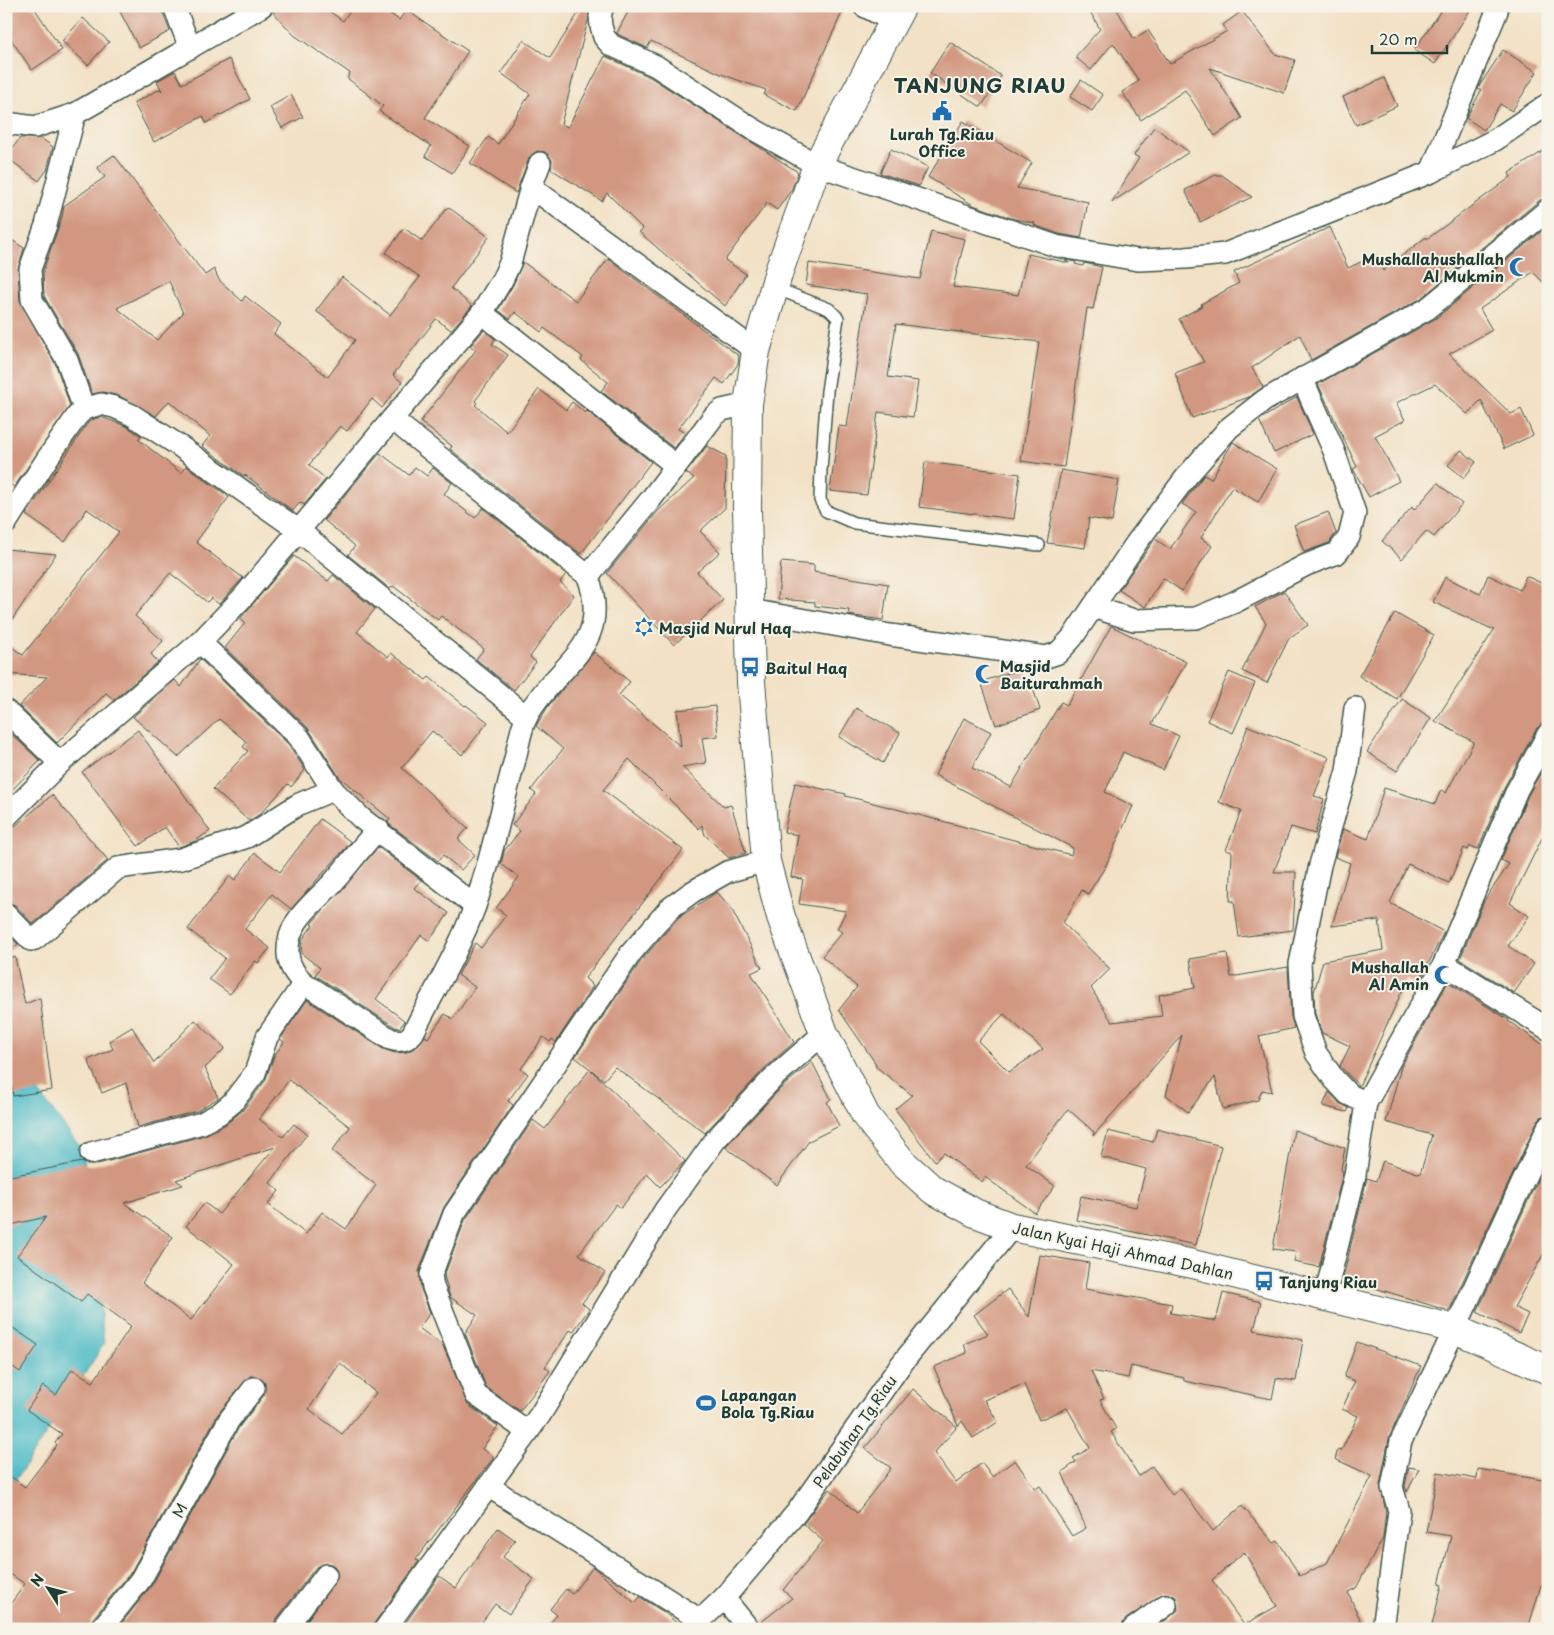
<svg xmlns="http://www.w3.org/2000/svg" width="1554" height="1635" viewBox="0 0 1554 1635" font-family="'Playpen Sans',sans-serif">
  <rect width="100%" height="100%" fill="#f7f3e8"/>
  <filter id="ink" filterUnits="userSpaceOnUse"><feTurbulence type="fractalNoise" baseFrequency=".02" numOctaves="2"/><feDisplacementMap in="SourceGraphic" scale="10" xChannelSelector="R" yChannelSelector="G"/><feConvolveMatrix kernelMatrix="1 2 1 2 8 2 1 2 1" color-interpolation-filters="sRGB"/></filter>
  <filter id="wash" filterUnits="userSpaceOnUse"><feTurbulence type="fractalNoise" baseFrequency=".0096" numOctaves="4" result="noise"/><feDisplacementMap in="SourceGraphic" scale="20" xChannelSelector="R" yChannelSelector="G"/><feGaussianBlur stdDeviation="1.12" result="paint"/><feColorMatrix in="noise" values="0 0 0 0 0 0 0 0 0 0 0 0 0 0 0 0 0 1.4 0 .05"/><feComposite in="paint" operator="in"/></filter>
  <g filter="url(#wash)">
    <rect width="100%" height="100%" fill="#f2e1c5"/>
    <!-- water -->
    <path fill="#4ebbc7" stroke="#367c7e" d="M6 1049 83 1151 104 1344 6 1495Z"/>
    <g id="blocks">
      <!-- building -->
      <g fill="#d29780" fill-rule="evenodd">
        <path d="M6 6H33L62 50 32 70 6 32Z"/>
        <path d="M117 6H160L170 31 139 48Z"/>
        <path d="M274 6H322L343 21 353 6H379L399 20 406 10 468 51 425 118 470 146 452 173 425 156 431 146 379 111 383 106 347 78 350 73 294 35 273 12Z"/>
        <path d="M583 6H590L588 20 561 124 568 127 605 56 650 77 798 172 792 189 777 210 767 203 725 260 746 274 725 306 639 232 643 229 607 193 602 201 551 169 552 160 545 152 537 151 529 158 516 193 470 163 488 137 498 144 530 94 501 73 523 40 550 58Z"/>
        <path d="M631 6H845L797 111 764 95 766 90 721 74 651 41 647 48 619 35 617 33Z"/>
        <path d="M1087 6H1115L1134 39 1148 30 1170 64 1227 31 1223 25 1242 11 1275 54 1295 60 1284 93 1210 68 1242 118 1215 136 1185 90 1141 120 1122 92 1139 81 1113 43 1091 70 1075 57 1100 29Z"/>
        <path d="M1444 6H1473L1435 64 1414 50Z"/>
        <path d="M83 18 109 42 88 65 62 41Z"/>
        <path d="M950 42 1001 76 981 107 930 73Z"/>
        <path d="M1503 50 1537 72 1512 111 1500 104 1484 130 1466 118 1481 91 1478 89 1480 85Z"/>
        <path d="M229 59 250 99 206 123 203 116 154 142 134 103 160 89 162 91 157 81 175 71 182 84Z"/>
        <path d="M1384 78 1397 106 1356 125 1343 97Z"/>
        <path d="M1081 80 1103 95 1092 111 1070 97Z"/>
        <path d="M291 95 303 117 282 128 270 107Z"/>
        <path d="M963 121 1032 163 1017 188 1088 202 1081 238 1059 234 1034 225 1035 223 1014 219 973 205 928 177Z"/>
        <path d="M1154 127 1189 152 1112 202 1139 158 1134 155Z"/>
        <path d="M20 138H41L53 147 47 170 39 181 6 157Z"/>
        <path d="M1548 148V198L1540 200 1420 299 1311 360 1300 335 1252 368 1263 387 1249 397 1192 418 1175 373 1204 362 1179 319 1202 306 1201 304 1239 283 1234 272 1330 227 1348 268 1376 255 1383 271 1426 237 1427 239 1511 177 1509 173Z"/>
        <path d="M891 149 928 167 919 186 880 173Z"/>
        <path d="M114 155 205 275 214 269 219 280 242 301 245 296 281 324 274 334 328 377 355 340 316 311 342 277 390 315 420 277 386 253 404 228 422 241 448 207 489 237 451 288 472 306 451 330 436 319 393 375 402 382 382 408 372 399 347 431 340 426 309 465 326 479 304 505 300 502 293 511 245 475 244 476 202 446 210 436 169 401 156 416 119 396 103 392 92 394 78 354 44 296 43 271 62 217 64 206 105 177 97 167ZM169 281 183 313 157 340 117 308Z"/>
        <path d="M1216 175H1222L1252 197 1200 222 1185 190Z"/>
        <path d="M1548 226V287L1533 272 1480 309 1492 330 1449 354 1511 414 1521 409 1533 435 1504 449 1481 400 1467 414 1435 384 1396 403 1405 420 1375 436 1399 481 1369 497 1353 469 1357 467 1318 384 1435 319Z"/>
        <path d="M931 231 965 239 953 287 1018 295 1028 254 1069 263 1065 260 1076 262 1075 264 1083 266 1084 263 1102 267 1093 309 1087 308 1064 467 1021 461 1039 342 896 324 888 377 918 381 913 417 878 412 867 495 830 491 839 426 847 427 867 294 806 285 809 263 920 279Z"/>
        <path d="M6 236 24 248 18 269 20 301 56 365 70 406 14 487 6 481Z"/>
        <path d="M608 259 739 356 738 364 724 384 716 378 678 429 685 433 674 448 601 391 608 382 581 360 583 357 544 328 541 332 515 312 510 319 498 310 513 285 523 262 576 301Z"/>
        <path d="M484 330 495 339 492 344 508 355 475 401 477 403 475 405 507 432 539 389 566 410 572 402 585 413 587 411 651 462 581 554 450 449 452 446 420 422 476 350 470 346Z"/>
        <path d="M1297 397 1313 434 1274 453 1259 420Z"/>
        <path d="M101 417 126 426 141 436 138 439 181 473 186 466 229 497 196 542 243 578 219 604 211 598 207 602 170 573 135 616 163 641 151 654 158 662 114 700 106 693 57 743 19 706 47 677 6 674V643L23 655 119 532 87 509 65 542 26 515 87 424 91 420Z"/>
        <path d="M1233 442 1277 469 1258 502 1232 487 1201 538 1212 546 1182 591 1163 578 1145 607 1119 590 1155 539 1170 549 1196 512 1182 504 1204 475 1211 479Z"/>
        <path d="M707 446 726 456 725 508 700 531 720 552 697 572 723 600 674 645 607 573 658 511 694 478 686 473Z"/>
        <path d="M1461 450 1476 462 1464 478 1448 465Z"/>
        <path d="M380 453 409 475 415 467 427 476 433 468 452 483 444 494 475 518 483 508 566 574 560 582 574 595 530 657 536 662 514 690 476 659 484 649 441 616 438 620 393 586 390 589 348 555 355 546 324 520Z"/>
        <path d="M925 462 1020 474 1014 519 919 507Z"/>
        <path d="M1061 470 1119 480 1112 522 1089 518 1085 548 1047 543Z"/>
        <path d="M1438 483 1462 504 1434 537 1426 531 1402 559 1382 541 1412 507 1414 510Z"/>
        <path d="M1328 512 1336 533 1329 543 1304 552 1294 525Z"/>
        <path d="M6 549 56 554 6 629Z"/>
        <path d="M294 556 328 581 333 575 375 609 357 632 388 657 391 653 426 680 429 677 465 706 466 705 488 722 462 755 432 731 402 768 468 828 458 839 475 855 461 870 443 855 438 861 389 824 388 822 390 819 340 778 308 728 225 648 245 623 240 619Z"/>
        <path d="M781 562 814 565V572L888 584 883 620 848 615 849 610 815 606V602L778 599Z"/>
        <path d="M1488 575 1520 590 1526 576 1548 586V722L1537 728 1506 784 1478 849 1470 846 1468 850 1464 848 1449 883 1408 864 1390 903 1444 932 1418 984 1407 980 1359 1086 1340 1066 1350 1046 1322 1033 1315 1014 1314 992 1323 961 1383 950 1379 920 1332 926 1350 863 1335 857 1343 829 1368 839 1384 788 1435 804 1441 790 1446 793 1474 742 1435 721 1494 630 1433 602 1445 577 1480 594Z"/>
        <path d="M1284 591 1308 625 1289 638 1267 683 1242 671 1266 623 1255 607Z"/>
        <path d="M1395 613 1434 635 1397 699 1359 676Z"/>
        <path d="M1111 626 1186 662 1152 724 1179 736 1163 770 1123 752 1105 792 1133 806 1105 867 1088 894 1082 890 1063 923 1110 969 1091 988 1112 1022 1162 1016 1159 995 1195 988 1190 959 1227 953 1231 977 1288 967 1291 1017 1294 1028 1259 1036 1272 1092 1262 1090 1258 1100 1223 1109 1215 1077 1188 1112 1166 1095 1182 1035 1093 1136 1094 1132 1068 1109 1026 1165 1055 1186 1035 1213 985 1177 982 1182 944 1153 935 1161 895 1109 912 1095 875 1066 876 1064 839 1010 857 987 822 956 842 932 837 929 846 911 799 904 803 879 791 877 798 835 784 832 795 783 846 794 845 796 862 800 1071 855 1073 848 935 775 964 718 991 732 972 768 1011 787 1061 702 1067 705ZM1004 1014 1043 1049 1009 1072 978 1041Z"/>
        <path d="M594 652 630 682 619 695 681 747 677 710 715 706 718 736 702 738 706 763 682 767 724 807 731 805 746 853 729 858 705 835 702 825 699 829 629 759 603 790 683 850 585 978 593 986 556 1042 552 1039 550 1042 543 1037 521 1069 528 1074 508 1101 513 1105 444 1207 419 1271 421 1289 430 1313 419 1328 443 1346 468 1405 498 1426 482 1449 494 1457 416 1559 419 1561 375 1622 373 1629H301L338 1577 334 1565 327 1563 316 1567 275 1621 272 1629H117L152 1585 239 1427 264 1395 265 1383 256 1376H250L218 1414 131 1572 91 1621 89 1629H18L6 1620V1610L25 1584 6 1571V1473L25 1487 57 1445 55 1443 62 1434 27 1410 43 1386 56 1395 72 1369 93 1382 131 1326 87 1294 81 1302 17 1256 46 1217 6 1226V1177L82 1162 87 1165H94L205 1135 226 1124 242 1111 265 1081 274 1056 284 1042 280 1039 307 1000 383 1049 395 1053 407 1052 416 1047 425 1036 428 1038 445 1014 453 1019 475 987 458 975 475 943 481 948 506 915 496 908 519 877 501 864 504 851 520 831 512 825 536 794 531 790 563 749 536 726 549 705ZM289 1080 350 1127 332 1151 376 1185 346 1229 322 1212 306 1234 268 1204 279 1191 270 1183 307 1134 294 1124 283 1137 259 1119ZM275 1147 219 1214 205 1203 186 1226 234 1264 191 1320 142 1283 173 1237 124 1203 183 1185 176 1180ZM340 1363 376 1393 342 1434 309 1409Z"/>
        <path d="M200 659 289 745 305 770 291 787 288 784 260 814 249 821 213 789 248 751 243 747 247 742 219 719 178 757 133 717 175 680 181 687Z"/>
        <path d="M1026 667 1040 710 996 725 981 682Z"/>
        <path d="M1229 672 1255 683 1233 733 1207 721Z"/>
        <path d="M1402 699 1431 718 1397 771 1367 752Z"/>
        <path d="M856 708 900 733 883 763 839 737Z"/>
        <path d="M1248 726 1329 757 1314 796 1324 799 1315 834 1291 827 1274 872H1296L1293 930 1239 937 1234 901H1230L1232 852 1226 850 1241 811 1219 802Z"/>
        <path d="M6 729 40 761 6 796Z"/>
        <path d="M138 730 210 831 195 841 179 847 165 827 138 846 82 772Z"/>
        <path d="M1548 760V826L1510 903 1529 916 1508 946 1534 964 1514 993 1460 959 1484 901 1509 864 1501 860 1528 795Z"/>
        <path d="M52 795 108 860 33 924 15 905 6 902V834Z"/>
        <path d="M320 819 351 842 291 909 272 894 245 929 270 948 258 963 255 961 230 994 209 979 225 958 188 929 230 876 235 880 255 853 280 872Z"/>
        <path d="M378 847 421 880 414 888 449 913 429 941 421 935 376 999 405 1021 399 1028 395 1027 315 975 320 968 301 953 302 940 313 925 311 924Z"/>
        <path d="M717 892 731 908 762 968 751 973 794 1042 764 1069 705 1133 615 1067 604 1080 575 1057 641 961 678 918Z"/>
        <path d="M6 932 18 944 6 954Z"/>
        <path d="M15 957 25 1004 40 998 52 1090 13 1096 9 1067H12L6 1038V958Z"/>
        <path d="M1448 982 1509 1020 1508 1021 1548 1048V1115L1541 1117 1537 1122 1449 1311 1343 1278 1367 1178 1376 1181 1383 1161 1420 1174 1432 1135 1386 1122 1401 1067Z"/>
        <path d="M195 1020 225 1048 205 1068 218 1098 197 1111 138 1127 126 1083 102 1093 88 1060 113 1049 109 1041 132 1027 154 1063Z"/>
        <path d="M812 1062 831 1099 827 1102 839 1126 809 1141 777 1185 725 1147 782 1087Z"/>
        <path d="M590 1069 685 1161 660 1187 647 1174 621 1208 616 1204 579 1254 605 1273 582 1303 589 1309 573 1332 570 1330 545 1367 550 1371 520 1411 486 1387 465 1333 477 1315 450 1297 444 1276 465 1220 533 1120 545 1129Z"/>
        <path d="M1329 1092 1339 1103 1349 1108 1347 1112 1323 1106Z"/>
        <path d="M1157 1129 1221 1146 1196 1245 1076 1220 1081 1196 1136 1207 1146 1169 1101 1157 1108 1131 1153 1142Z"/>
        <path d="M1294 1130 1345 1148 1341 1169 1343 1173 1319 1267 1294 1262 1296 1252 1273 1249Z"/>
        <path d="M1548 1157V1246L1514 1307 1528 1314 1519 1333 1477 1312Z"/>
        <path d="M1040 1255 1089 1263 1085 1289 1172 1304 1170 1313 1216 1321 1223 1293 1261 1302 1254 1330 1303 1340 1296 1381 1276 1378 1272 1399 1184 1381V1378L1131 1366 1128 1378 1091 1371 1104 1399 1100 1400 1116 1429 1111 1432 1139 1476 1152 1466 1172 1495 1180 1488 1213 1531 1242 1506 1274 1543 1278 1541 1300 1576 1327 1563 1372 1476 1335 1459 1338 1450 1341 1451 1358 1416 1342 1409 1355 1381 1344 1377 1357 1342 1421 1366 1389 1438 1380 1485 1386 1512 1383 1538 1356 1588 1348 1592 1364 1629H1155L1178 1610 1176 1597 1165 1593 1126 1619 1121 1629H761L760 1623 792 1598 783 1590 823 1541 803 1524 821 1500 830 1489 857 1513 891 1468 865 1448 913 1389 957 1427 934 1453 956 1483 982 1463 992 1477 1015 1460 1035 1489 1040 1486 1072 1536 1086 1528 1062 1472 1076 1462 1073 1458 1090 1448 1067 1408 1039 1420 1024 1384 984 1400 998 1422 973 1438 962 1421 958 1426 934 1367 967 1353 964 1344 988 1334 974 1315 1008 1289 1029 1317ZM1244 1552 1277 1606 1244 1625 1212 1580Z"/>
        <path d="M6 1323 38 1345 20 1372 6 1362Z"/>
        <path d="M1409 1467 1419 1469 1407 1492 1405 1486Z"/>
        <path d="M1478 1469 1548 1481V1586L1541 1585 1528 1629H1431L1442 1585 1439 1584 1451 1536 1426 1532 1438 1472 1477 1479Z"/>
        <path d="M498 1528 515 1540 503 1557 534 1579 509 1614 495 1604 477 1629H401L439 1576 456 1588Z"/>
        <path d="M593 1567 635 1603 640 1597 665 1613 679 1625V1629H545L557 1615 550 1609 566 1589 572 1594Z"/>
      </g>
    </g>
  </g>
  <g filter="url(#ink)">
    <use href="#blocks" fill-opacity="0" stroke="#3f564a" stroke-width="1"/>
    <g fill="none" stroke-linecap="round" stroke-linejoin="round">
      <defs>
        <path id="lane" d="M775 288 829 309 838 318 827 391 821 470 820 500 826 511 854 523 1039 545"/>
        <g id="street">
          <path d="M174 6 190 48"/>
          <path d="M603 6 600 16 601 26 604 37 611 45 656 66 753 129 817 165 1056 246 1138 260 1186 258 1225 254 1431 172 1495 140 1548 104"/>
          <path d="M864 6 893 21"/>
          <path d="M75 114 46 225 30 269 32 300 67 360 84 409"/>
          <path d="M6 123 35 127 75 114 262 6"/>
          <path d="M1431 172 1497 11"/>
          <path d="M531 187 756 351"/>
          <path d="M482 313 675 465"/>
          <path d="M392 419 482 313 502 280 510 263 531 187 540 163"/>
          <path d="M6 523 47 459 77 416 84 409 101 404 114 407 132 415 178 445 298 530 527 717"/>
          <path d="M1093 607 1134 620 1196 618 1235 602 1306 565 1337 553 1349 537 1355 513 1334 451 1302 378"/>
          <path d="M750 610 890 635 1046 657 1058 653 1072 638 1137 542 1187 476 1229 428 1265 400 1427 309 1548 210"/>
          <path d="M200 642 299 737 333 790"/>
          <path d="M1355 708 1347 771 1320 865 1300 964 1303 1016 1316 1053 1334 1079 1348 1094 1366 1103"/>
          <path d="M6 711 60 763"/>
          <path d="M6 817 60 763 200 642 244 596 392 419 588 576"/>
          <path d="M378 829C363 845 350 863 336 879 316 903 286 919 288 954 289 966 295 975 304 983L390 1039C400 1042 407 1041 413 1033 434 991 459 950 475 906 491 860 501 811 514 763 518 749 520 729 527 716 557 663 613 648 588 576L651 499 714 416 722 410 748 404"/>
          <path d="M6 914 31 940 35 939 118 868 181 859 247 837 299 804 333 790 361 818 475 906"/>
          <path d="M1444 964 1517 790 1548 734"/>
          <path d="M91 1153 202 1123 220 1113 232 1103 255 1073 267 1037 304 983"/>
          <path d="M1325 1296 1355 1175 1366 1103 1444 964 1548 1029"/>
          <path d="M528 1432 476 1395 433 1287 431 1275 454 1214 631 953 669 909 692 892 727 872 766 861"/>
          <path d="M488 1486 700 1620"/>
          <path d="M724 1598 749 1629"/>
          <path d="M101 1629 141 1579 229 1420 254 1388"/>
          <path d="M285 1629 326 1575"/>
          <path d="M385 1629 540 1415 665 1210 716 1139 773 1078 824 1033"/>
          <path d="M691 1629 724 1598 797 1512 899 1367 1012 1227"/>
          <path d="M1133 1629 1166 1605"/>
          <path d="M1383 1629 1399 1511 1392 1487 1401 1441 1455 1329 1548 1127"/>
        </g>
        <path id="secondary" d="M902 6 817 165 779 271 756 351 748 404 747 507 751 682 766 861 781 917 824 1033 866 1116 903 1163 933 1190 975 1213 1012 1227 1193 1264 1455 1329 1548 1370"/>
      </defs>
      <!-- lane casing -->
      <use href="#lane" stroke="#3f564a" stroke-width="14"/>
      <!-- street casing -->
      <use href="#street" stroke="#3f564a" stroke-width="24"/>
      <!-- secondary casing -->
      <use href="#secondary" stroke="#3f564a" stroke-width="30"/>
      <!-- lane -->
      <use href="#lane" stroke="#fff" stroke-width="11"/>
      <!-- street -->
      <use href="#street" stroke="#fff" stroke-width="21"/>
      <!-- secondary -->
      <use href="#secondary" stroke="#fff" stroke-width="28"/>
    </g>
  </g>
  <!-- icons -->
  <defs>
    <symbol id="civic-bare" viewBox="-9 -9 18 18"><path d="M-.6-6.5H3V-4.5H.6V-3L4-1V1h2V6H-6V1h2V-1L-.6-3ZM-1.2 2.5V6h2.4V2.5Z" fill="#1f6fb2" stroke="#f7f3e8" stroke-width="2.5" paint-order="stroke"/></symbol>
    <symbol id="mosque-bare" viewBox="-9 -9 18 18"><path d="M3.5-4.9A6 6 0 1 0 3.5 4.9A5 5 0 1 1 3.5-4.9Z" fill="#1f6fb2" stroke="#f7f3e8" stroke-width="2.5" paint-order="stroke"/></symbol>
    <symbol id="synagogue-bare" viewBox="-9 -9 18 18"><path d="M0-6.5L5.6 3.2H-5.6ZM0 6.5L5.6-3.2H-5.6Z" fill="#1f6fb2" stroke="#f7f3e8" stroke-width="2.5" paint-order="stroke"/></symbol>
    <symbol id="bus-bare" viewBox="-9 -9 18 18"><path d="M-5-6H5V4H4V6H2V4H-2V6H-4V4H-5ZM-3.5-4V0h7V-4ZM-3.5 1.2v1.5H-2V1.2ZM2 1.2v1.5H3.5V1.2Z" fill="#1f6fb2" stroke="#f7f3e8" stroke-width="2.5" paint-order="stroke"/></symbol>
    <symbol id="stadium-bare" viewBox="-9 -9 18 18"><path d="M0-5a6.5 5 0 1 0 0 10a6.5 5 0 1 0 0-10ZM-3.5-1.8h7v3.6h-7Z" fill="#1f6fb2" stroke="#f7f3e8" stroke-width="2.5" paint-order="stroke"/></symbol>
  </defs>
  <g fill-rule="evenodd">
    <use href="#civic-bare" x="928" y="97" width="28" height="28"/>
    <use href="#mosque-bare" x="1505" y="253" width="28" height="28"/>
    <use href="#synagogue-bare" x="630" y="613" width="28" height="28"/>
    <use href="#bus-bare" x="736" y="653" width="28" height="28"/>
    <use href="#mosque-bare" x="971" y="660" width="28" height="28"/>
    <use href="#mosque-bare" x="1430" y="961" width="28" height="28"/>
    <use href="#bus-bare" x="1250" y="1267" width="28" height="28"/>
    <use href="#stadium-bare" x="692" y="1389" width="28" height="28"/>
  </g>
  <g text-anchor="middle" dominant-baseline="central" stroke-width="4" stroke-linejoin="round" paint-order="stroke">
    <!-- poi labels -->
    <g font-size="15" font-weight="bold" fill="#1f3d34" stroke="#f7f3e8" text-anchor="start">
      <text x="942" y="133" text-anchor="middle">Lurah Tg.Riau<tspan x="942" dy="17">Office</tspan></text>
      <text x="1504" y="258" text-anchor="end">Mushallahushallah<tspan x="1504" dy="17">Al Mukmin</tspan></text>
      <text x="659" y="627">Masjid Nurul Haq</text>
      <text x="1000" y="665">Masjid<tspan x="1000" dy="17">Baiturahmah</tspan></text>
      <text x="765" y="667">Baitul Haq</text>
      <text x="1429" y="966" text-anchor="end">Mushallah<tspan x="1429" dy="17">Al Amin</tspan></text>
      <text x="1279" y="1281">Tanjung Riau</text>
      <text x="721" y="1394">Lapangan<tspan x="721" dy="17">Bola Tg.Riau</tspan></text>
    </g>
    <!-- street labels -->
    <g font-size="15" fill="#1f3d34" stroke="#f7f3e8">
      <text transform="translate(1123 1250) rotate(12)">Jalan Kyai Haji Ahmad Dahlan</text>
      <text transform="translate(854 1431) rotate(-55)">Pelabuhan Tg.Riau</text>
      <text transform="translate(179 1510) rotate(-63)">M</text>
    </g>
    <!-- district labels -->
    <g font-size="20" font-weight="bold" letter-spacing="1" fill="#1f3d34" stroke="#f7f3e8">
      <text x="980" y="85">TANJUNG RIAU</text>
    </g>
  </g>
  <!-- margin -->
  <rect width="1554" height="1635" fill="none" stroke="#f7f3e8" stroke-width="25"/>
  <!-- north arrow -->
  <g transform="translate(48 1588) rotate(306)" stroke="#f7f3e8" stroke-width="4" paint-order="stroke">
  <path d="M0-4L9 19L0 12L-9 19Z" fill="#1f3d34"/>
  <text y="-8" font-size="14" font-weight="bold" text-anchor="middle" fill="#1f3d34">N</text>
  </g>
  <!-- scale -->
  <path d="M1372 45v8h75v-8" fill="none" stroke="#1f3d34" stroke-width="2.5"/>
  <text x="1379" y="45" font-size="15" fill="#1f3d34" stroke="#f7f3e8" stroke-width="4" paint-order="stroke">20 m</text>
</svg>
